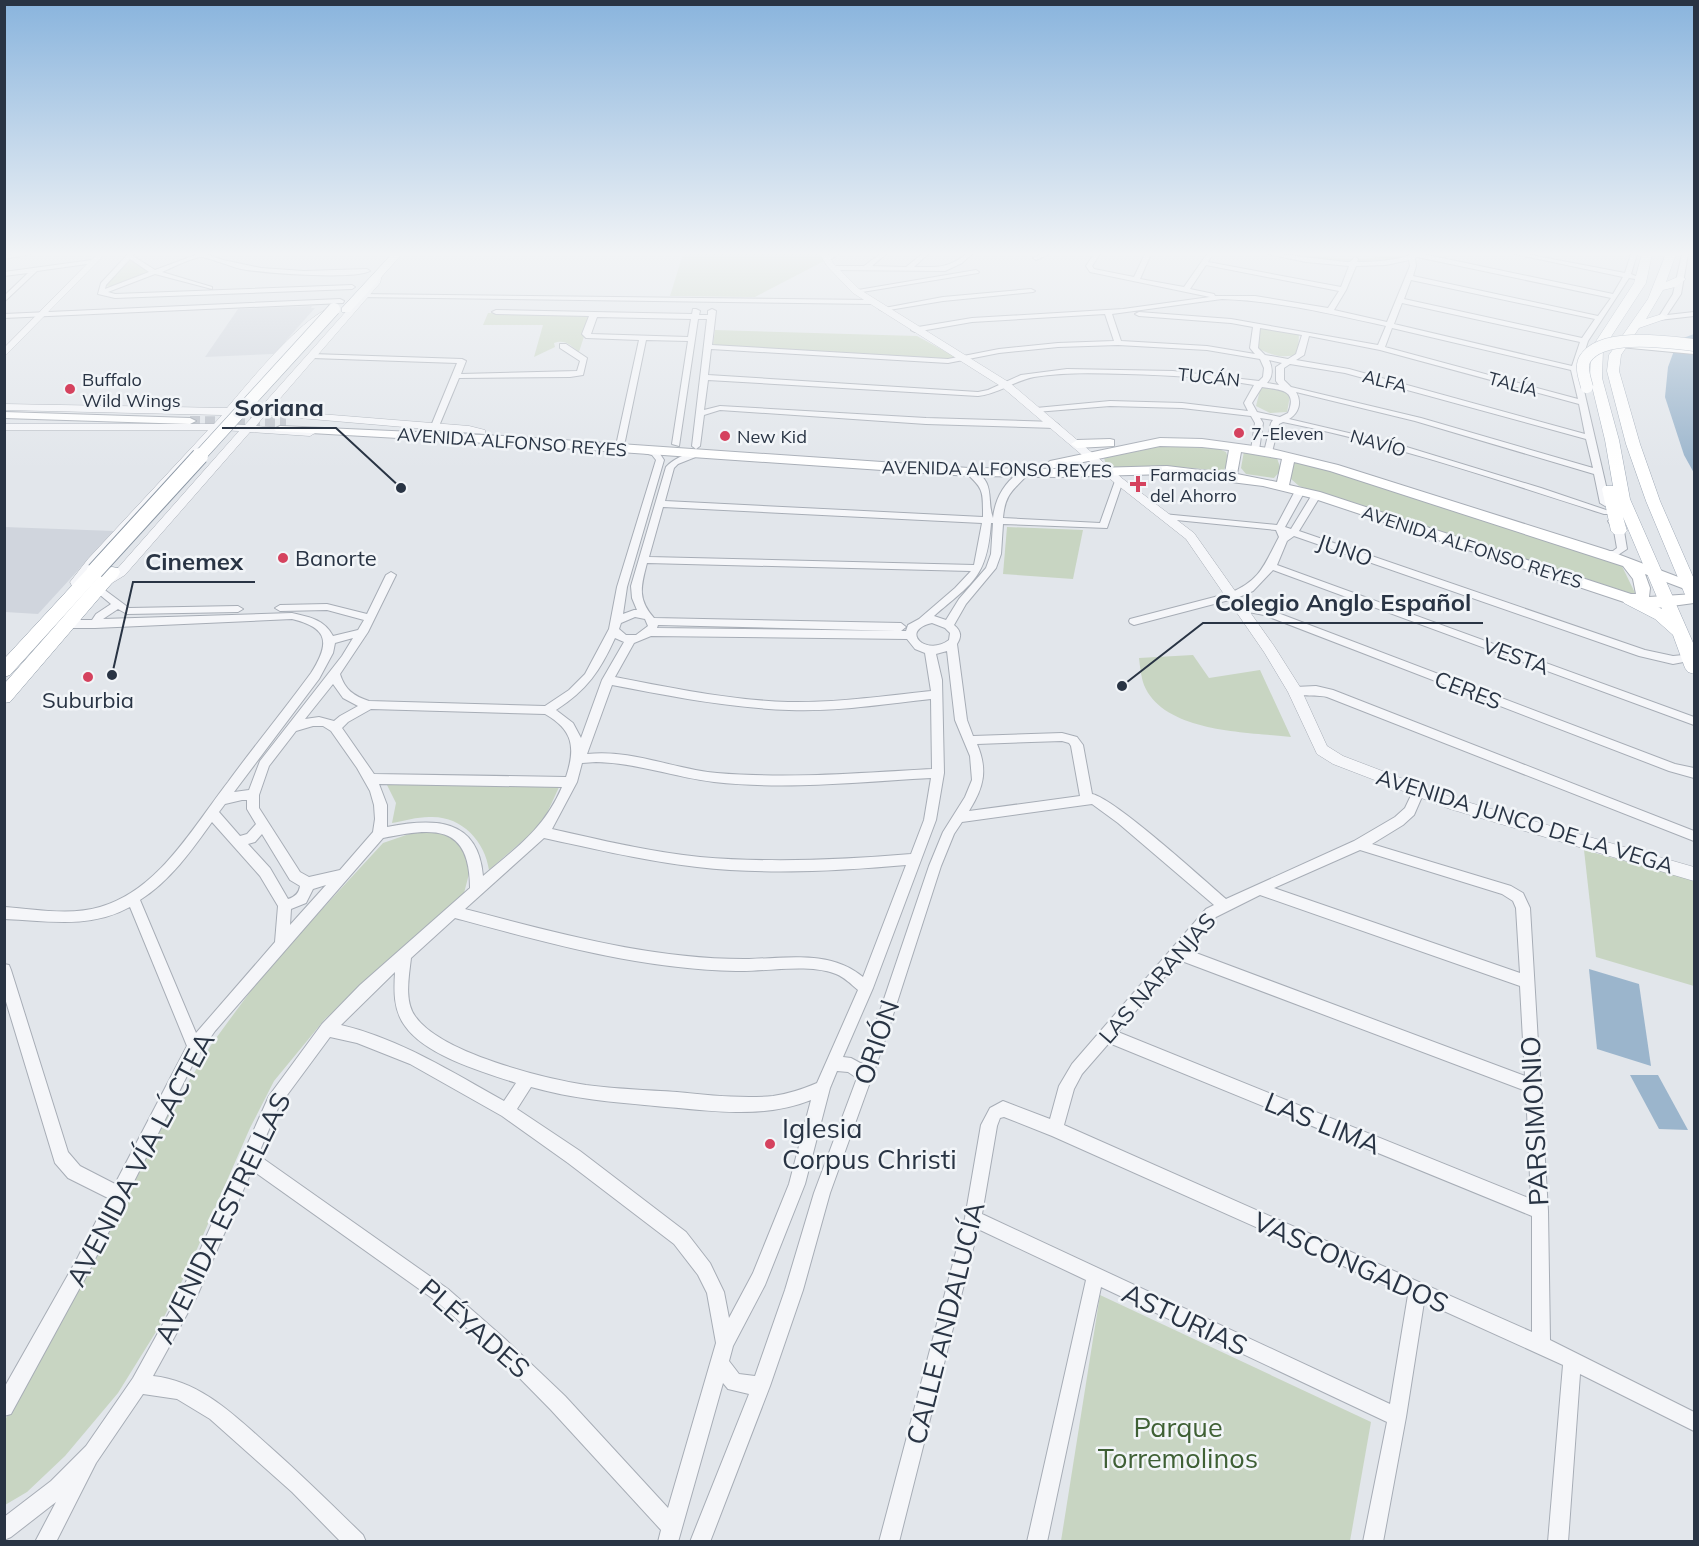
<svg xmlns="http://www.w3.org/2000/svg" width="1699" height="1546" viewBox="0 0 1699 1546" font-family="Mulish,sans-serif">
  <rect width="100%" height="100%" fill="#e2e6eb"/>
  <!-- built -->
  <g fill="#d0d5dd">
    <path d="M312 306 311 308H315L274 354 205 357 238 309Z"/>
    <path d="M4 527 114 531 38 614 5 612Z"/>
  </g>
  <!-- green -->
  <g fill="#c8d5c2">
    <path d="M683 254H827L828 259 755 297 670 296Z"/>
    <path d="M1271 254 1355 259 1422 254C1390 270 1305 262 1271 254Z"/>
    <path d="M131 258 150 272 111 287 106 286Z"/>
    <path d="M488 313 591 315 579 352C570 345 565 339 554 343L555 347 534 357 543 325H483Z"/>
    <path d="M1260 327 1299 334 1298 354C1285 359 1269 355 1258 348Z"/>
    <path d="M715 330 917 336 959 359 713 345Z"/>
    <path d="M1261 386 1291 391 1287 412 1270 413 1256 406Z"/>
    <path d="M1147 444H1207L1226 452 1229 461 1223 471 1180 467 1114 468 1105 462 1104 457Z"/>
    <path d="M1244 451 1277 458 1281 470 1274 478 1246 474 1241 468Z"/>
    <path d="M1292 462 1315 463 1619 560 1636 595 1299 486 1291 479Z"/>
    <path d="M1007 527 1083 530 1073 579 1003 574Z"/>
    <path d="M1193 655 1209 678 1260 670 1291 737C1248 732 1164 733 1144 685 1141 677 1140 666 1139 658Z"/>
    <path d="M386 783 560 785 542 824 489 870C485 841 461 815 429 817 417 817 404 821 392 823L396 803Z"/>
    <path d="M412 833H444L466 849 470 870 463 897 325 1019 274 1081 250 1128 190 1265 159 1327 118 1393 65 1456 27 1492 5 1505 4 1422 158 1132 211 1045 266 970 383 843Z"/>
    <path d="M1584 850 1694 880V986L1596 957Z"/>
    <path d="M1100 1295 1371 1422 1350 1541H1061Z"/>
  </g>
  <!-- water -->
  <g fill="#9bb5cc">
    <path d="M1694 334V473L1684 455 1665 397 1668 367 1678 340Z"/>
    <path d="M1589 969 1639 984 1651 1066 1597 1049Z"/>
    <path d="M1630 1075H1658L1688 1130 1659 1129Z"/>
  </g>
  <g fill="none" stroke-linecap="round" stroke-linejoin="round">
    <!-- secondary-tunnel -->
    <path stroke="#bdc2ca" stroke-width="10" stroke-dasharray="10 5" stroke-linecap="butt" d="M190 421 286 422"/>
    <defs>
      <g id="minor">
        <path d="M16 254H31L4 259V255Z"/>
        <path d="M128 254H134L133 256 155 270 198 254H206L223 260 261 268 304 271 367 269 370 271C354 280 263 273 241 269 232 267 207 257 201 257 190 258 172 268 162 272L212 287V289L155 274 108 292 115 294 352 285 355 287 352 289 115 298 98 294 101 283ZM130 259 149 272 105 289 106 285Z"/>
        <path d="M831 254H838L829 261H825V259Z"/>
        <path d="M880 254H886L872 266 906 267 922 254H928L914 267C936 267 948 269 966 254H972L962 263 945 271 834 270 831 268 834 266H864Z"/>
        <path d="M1041 254H1049L1036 260 1033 258Z"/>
        <path d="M1094 254H1100L1092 266 1094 269 1134 277 1145 254H1151L1140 279 1184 287 1207 254H1213L1208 262 1341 287 1349 266 1306 262 1268 254H1279L1346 262H1350L1355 257 1358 259 1357 262C1375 262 1393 261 1410 255L1409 254H1423L1613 294 1623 277 1515 254H1526L1625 273 1631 254H1637L1631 274 1638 277 1635 279 1629 278 1588 341 1579 369 1610 503 1608 505 1605 506 1600 503 1594 474 1415 421 1296 392C1302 402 1299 413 1289 419L1400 445 1541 488 1612 512 1610 514H1604C1498 480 1392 444 1283 422L1279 424 1272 452 1265 454 1264 452 1271 423 1273 420 1260 418 1263 423 1259 450 1255 453 1251 450 1255 423 1251 416 1182 408 1110 406 1036 412 1032 410 1036 408 1110 401 1182 403 1248 411 1244 403 1254 385C1212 378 1169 375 1126 374 1096 373 1064 372 1034 377 1014 381 998 394 978 396L708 380 704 410 720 406 926 418 1055 422 1059 425 1055 428 926 424 720 410 704 415 700 446 696 449 692 446 707 319H698L679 446 672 444 688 341 646 340 625 441 621 444 617 441 639 340 586 338 582 334 589 316 496 314 492 312 496 310 692 314 693 309H696L700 311 699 315H708V311L712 309 716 311 712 345 948 359 999 349 1058 343 1114 341 1105 314 972 322 915 332 911 330 912 328 972 318 1123 309 1210 297 1090 272 1086 266ZM1417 257 1611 298 1598 316 1413 276 1416 266 1415 258ZM1409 260 1410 266 1387 322 1334 310 1346 290 1356 266 1386 265ZM1206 265 1339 291 1328 308 1255 296H1215L1214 294 1190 289ZM1411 280 1595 319 1582 338 1404 299ZM1222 299C1278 301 1332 314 1386 326L1378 345 1231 319 1139 312 1135 314 1139 316 1231 323 1253 327 1250 348 1255 354 1207 346 1121 341 1112 314ZM1402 303 1580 342 1572 366 1394 324ZM597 317 691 319 688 337 591 334ZM1260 328 1302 335 1296 354 1288 359 1265 355 1258 348ZM1392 328 1571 370 1578 399 1385 347ZM1309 336 1380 350 1579 404 1585 434 1349 369 1296 360 1304 355ZM1118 345 1207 350 1260 359 1264 368 1263 377 1259 381 1173 371 1067 369 1021 375 988 390 978 392 708 375 711 349 948 363 999 353 1058 347ZM1269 360 1282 363 1276 367V381L1279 385 1267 383C1273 377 1273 368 1269 360ZM1290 364 1345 373 1586 439 1593 468 1421 418 1291 387 1284 380V368ZM1262 387C1280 390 1298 389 1288 413L1280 417 1257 412 1252 403Z"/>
        <path d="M1682 254H1688L1681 294 1667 315 1694 312V316L1659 320 1658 318 1673 294Z"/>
        <path d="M92 260 95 262 94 263 37 271 4 302V296L28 273 4 276V272Z"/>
        <path d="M976 270 979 272 978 273 856 293 852 291Z"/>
        <path d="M1031 289 1035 291 1033 292 943 301 883 311 879 309 943 297Z"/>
        <path d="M358 294 871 300 875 302 871 304 356 297 354 296Z"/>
        <path d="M340 299 344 301 343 303 4 318V314Z"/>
        <path d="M560 344H566L587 358 583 375 570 377 459 378 439 426 435 429 431 426 457 363 312 358 308 356 312 354 462 359 466 361 461 374 577 371 580 361 560 348Z"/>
        <path d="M647 448 658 451 664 460 627 587 623 614 634 610H637L632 598 631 586 666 467C673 459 694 448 703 454L678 464 674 468 665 501 983 517C983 491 984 489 965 472L969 469C997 479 986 499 993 518 995 498 1006 478 1025 470L1029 473C1014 490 1005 493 1003 518L1100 523 1115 481 1116 479H1122L1123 481 1107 528 1003 524 1001 554 996 568 966 604 954 625C961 631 962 636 957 644L967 720 973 736 1062 733 1077 737 1083 745 1092 794C1114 798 1204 880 1226 899L1354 841 1395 817 1405 808 1414 789H1422L1424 792 1414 815 1403 825 1372 844 1511 886 1523 893 1530 908 1548 1211 1550 1340 1694 1412V1431L1580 1374 1568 1542H1548L1563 1365 1424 1302 1406 1417 1383 1542H1363L1387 1422 1101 1287 1047 1542H1027L1086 1280 978 1229 899 1542H879L965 1218 981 1125 990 1108 1003 1101 1050 1119 1059 1086 1072 1064 1206 909 1214 905 1118 823 1092 804 962 822 954 834 941 866 883 1046 830 1193 803 1290 770 1386 710 1542H690L749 1394 728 1389 723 1383 678 1542H658L661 1530 551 1410 492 1350 436 1301 252 1170 197 1296 153 1376C201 1381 235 1416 269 1446 302 1475 332 1505 363 1535L366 1542H341L292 1492 210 1419 177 1399 143 1394 96 1463 56 1542H35L56 1502 11 1537 4 1540V1517L51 1481 86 1446 133 1378 185 1284 269 1096 322 1024 360 985 470 888C470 823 433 828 383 838L215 1031 196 1058 89 1271 11 1414 4 1416V1388L77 1259 108 1198 68 1178 55 1163 4 995V964L9 965 11 970 68 1152 80 1166 115 1184 187 1046 130 907C91 929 47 921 4 919V907C35 909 70 916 100 907 159 890 193 827 228 782 255 745 284 710 311 673 330 643 329 628 292 619L95 628H69L64 624 69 620H92L96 614 111 604 94 590V586L98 585 129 608 238 606 243 609 238 612 127 614 118 609 103 619 292 613C309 617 324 619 333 636L358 630 364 620 327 610 280 611 275 608 280 605 327 604 367 614 386 575 391 572 396 575 368 632 340 674C345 690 354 696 369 701L545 706 569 690 585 674 609 629 617 587 656 460 652 455 644 453V449ZM663 507 982 523 974 565 649 557ZM991 523H993L991 554 986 568 959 599 946 620 934 616C972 583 987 578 991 523ZM647 563 971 571 955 588 919 619 908 625 906 631 657 628 658 625 901 631 906 627 901 623 654 618C637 599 641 586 647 563ZM635 617 645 619 648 626 636 635H626L619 629 621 623ZM932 623 945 628 950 633 949 640C927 657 898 631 932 623ZM651 636 907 639 915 649 925 653 931 691C884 696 836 703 788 702 730 700 672 688 615 677L634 643ZM353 638 342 656 260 761 249 790 234 792 319 679 333 653 335 643ZM615 638 624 642 602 680 581 738 573 723 556 710C587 690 600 671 615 638ZM947 651 955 720 970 756 972 780 965 797 943 832 929 866 862 1064 851 1058 843 1057 873 988 936 820 944 773 942 680 936 654ZM333 684 343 698 358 706 340 716 334 721 319 717 305 719ZM612 685C670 696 729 708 789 710 836 712 884 704 931 699L932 769C860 773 789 779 717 773 673 769 632 749 587 754ZM371 709 545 714C573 730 576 747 566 777L374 774 342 728 348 722ZM313 726H323L331 731 357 768 370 791 374 805 375 819 373 832 340 870 309 877 300 872 259 808V795L269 766 296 731ZM1062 741 1069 743 1071 746 1080 796 969 811C984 787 988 770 977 744ZM596 762C637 763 674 777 714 782 786 790 859 782 931 778L924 820 911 854C841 860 770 863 700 857 650 852 601 840 552 829L577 782 582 763ZM379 784 562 787C544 829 517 847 483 876 478 817 433 818 387 827V805ZM242 800H247V809L256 824 247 834 240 836 219 812 225 804ZM212 822 260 876 278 906 275 942 196 1033 140 900C170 881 192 850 212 822ZM262 834 290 880 300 886C299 893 295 897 288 899L270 868 248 844 255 842ZM544 838C595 849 645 861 697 867 766 875 837 871 906 865L863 977C831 950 788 958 749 959 653 960 557 933 465 909ZM1360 850 1502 894 1513 901 1516 908 1520 973 1274 888ZM326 885 290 925 291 909 306 903 313 889ZM1260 895 1520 986 1525 1076 1188 950 1216 917ZM455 918C547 943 640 969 736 971 766 972 808 963 836 974 844 977 851 984 858 990L817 1083C803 1089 788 1094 773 1096 741 1099 709 1095 677 1092 647 1090 616 1089 586 1085 543 1078 440 1053 415 1016 404 1001 409 976 411 958ZM1179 960 1526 1091 1531 1199 1118 1032ZM395 972C394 990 393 1010 405 1026 426 1056 483 1072 516 1083L504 1101C452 1072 400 1039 341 1025ZM330 1037 357 1043 410 1064 502 1116 568 1163 674 1244 698 1275 707 1293 716 1343 668 1508 565 1396 504 1338 448 1289 258 1155 279 1106ZM1109 1043 1532 1216V1332L1064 1125 1074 1089 1082 1074ZM837 1071 848 1072 857 1078 814 1193 785 1290 755 1376 739 1374 729 1361 733 1346 765 1285 805 1184 830 1088ZM531 1087C573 1099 613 1102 655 1106 707 1110 761 1120 811 1100L789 1184 753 1273 729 1318 724 1292 710 1263 686 1232 580 1151 517 1109ZM1004 1117 1052 1136 1408 1295 1390 1404 982 1214 997 1126 1000 1118Z"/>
        <path d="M1300 488 1305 491 1285 527 1291 529 1313 493H1319L1321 495 1299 531 1645 650 1673 656 1694 654V660L1673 664 1639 656 1294 536 1287 541 1277 565 1694 717V725L1273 570 1253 591 1237 598 1134 625 1130 623 1129 621 1130 619 1230 593C1261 580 1264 565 1279 537L1276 530 1166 519 1163 518V514L1277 525 1295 491Z"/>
        <path d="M1613 518 1616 519 1624 531 1627 549 1615 557 1600 555V551H1613L1617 548 1614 531 1608 521Z"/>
        <path d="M1242 605 1270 610 1675 764 1694 768V778L1669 771 1264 615 1238 610 1237 608Z"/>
        <path d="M1316 686 1333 690 1694 831V841L1327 697C1315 694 1297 698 1289 691L1295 687Z"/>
      </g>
      <g id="tertiary">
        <path d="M97 254H105L4 357V348Z"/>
        <path d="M820 254H828L833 263 859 289 1010 383 1123 479 1194 533 1274 646 1300 687 1327 746 1343 756 1453 798 1694 867V881L1450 809 1333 764 1317 754 1288 692 1264 652 1186 539 1115 483 1002 387 853 293 827 266Z"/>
        <path d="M378 272 382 275 380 283 270 410 469 426 485 430V434L265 415 256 426 310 430 315 433 310 436 250 432 125 575 107 586H99L97 583 99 580 117 569 239 431 220 430 130 525 82 582 85 589 83 592H75L70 582 88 559 208 430H4V424H214L222 415 4 410V404L227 408C245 387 311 305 337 307V311C297 335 268 373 238 408H260L366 289 375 273ZM255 414 245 425 225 424 233 415Z"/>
      </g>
      <g id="secondary">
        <path d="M1624 342 1694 348V354L1620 347 1619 345Z"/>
        <path d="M4 412 190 418 196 421 190 424 4 418Z"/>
        <path d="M280 426 503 436 969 468 1059 469 1167 466 1225 473 1229 450 1202 447 1160 446 1050 469 1044 465 1050 461 1160 438 1202 439 1268 448 1338 465 1607 550 1694 583V589L1690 591 1645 574 1650 588 1649 597 1694 594V603L1657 608 1630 604 1312 498 1263 486 1167 474 1059 477 969 476 503 444 276 431 274 429ZM1241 452 1282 459 1277 482 1237 474ZM1294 462 1330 471 1623 566 1633 579 1636 594H1631L1320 492 1289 485Z"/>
        <path d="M1110 439 1114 440V446L1077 448 1071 444 1077 440Z"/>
      </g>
      <g id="primary">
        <path d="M1642 254H1652L1646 283 1603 349 1602 378 1619 440 1630 499 1694 645V674L1688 672 1685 668 1673 635 1655 619 1624 603 1622 599 1624 595 1630 594 1662 609 1623 517 1627 531 1624 534H1614L1611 531 1602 489 1604 486H1613L1605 440 1590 378 1591 349 1634 283Z"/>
        <path d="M1666 254H1676L1666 282 1680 276 1686 279 1675 287 1663 290 1646 319 1662 314 1668 318 1639 328 1621 355 1619 371 1640 444 1660 501 1694 579V602L1688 601 1686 597 1646 501 1626 444 1607 371 1609 355 1648 299Z"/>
      </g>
      <g id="trunk">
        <path d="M392 254H402L350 312H342V308Z"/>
        <path d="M95 566 101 567 103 571 101 575 10 675 4 677V659L89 567Z"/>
        <path d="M112 567 118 568 120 572 118 576 10 702 4 703V684L106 568Z"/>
      </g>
    </defs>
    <!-- minor casing -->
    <use href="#minor" stroke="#a7adb6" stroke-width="2"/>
    <!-- tertiary casing -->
    <use href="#tertiary" stroke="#a7adb6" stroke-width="1"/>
    <!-- secondary casing -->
    <use href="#secondary" stroke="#a7adb6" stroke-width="2"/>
    <!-- primary casing -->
    <use href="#primary" stroke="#a0aab7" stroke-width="1"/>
    <!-- trunk casing -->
    <use href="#trunk" stroke="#8894a2" stroke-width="1"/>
    <!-- minor -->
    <use href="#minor" fill="#f5f6f9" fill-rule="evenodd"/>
    <!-- tertiary -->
    <use href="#tertiary" fill="#f5f6f9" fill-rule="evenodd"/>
    <!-- secondary -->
    <use href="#secondary" fill="#fff" fill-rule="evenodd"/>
    <!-- primary -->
    <use href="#primary" fill="#fff" fill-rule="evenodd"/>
    <!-- trunk -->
    <use href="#trunk" fill="#fff" fill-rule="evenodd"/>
    <defs>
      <path id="primary-bridge" d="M1587 387C1585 379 1580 367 1585 359 1601 332 1668 342 1694 345"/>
      <path id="trunk-bridge-far1" d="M198 458 334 309"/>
      <path id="trunk-bridge" d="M95 571 200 456"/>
    </defs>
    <!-- primary-bridge casing -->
    <use href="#primary-bridge" stroke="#a0aab7" stroke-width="13" stroke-linecap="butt"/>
    <!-- trunk-bridge-far1 casing -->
    <use href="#trunk-bridge-far1" stroke="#8894a2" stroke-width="13" stroke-linecap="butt"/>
    <!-- trunk-bridge casing -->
    <use href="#trunk-bridge" stroke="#8894a2" stroke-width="18" stroke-linecap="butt"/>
    <!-- primary-bridge -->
    <use href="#primary-bridge" stroke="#fff" stroke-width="12"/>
    <!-- trunk-bridge-far1 -->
    <use href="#trunk-bridge-far1" stroke="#fff" stroke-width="12"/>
    <!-- trunk-bridge -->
    <use href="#trunk-bridge" stroke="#fff" stroke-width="16"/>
  </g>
  <!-- sky -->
  <linearGradient id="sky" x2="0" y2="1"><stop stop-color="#89b4dd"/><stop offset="0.54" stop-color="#f2f4f6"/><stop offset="1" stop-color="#f2f4f6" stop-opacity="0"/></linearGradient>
  <rect width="1699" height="470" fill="url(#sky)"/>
  <!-- markers -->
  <g fill="#d5425e" stroke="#f2f5f8" stroke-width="2">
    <circle cx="70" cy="389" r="6"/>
    <circle cx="1239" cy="433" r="6"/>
    <circle cx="725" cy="436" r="6"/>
    <path d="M1135 475h6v6h6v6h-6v6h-6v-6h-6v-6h6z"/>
    <circle cx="283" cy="558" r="6"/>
    <circle cx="88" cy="677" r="6"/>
    <circle cx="770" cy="1144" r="6"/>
  </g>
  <g text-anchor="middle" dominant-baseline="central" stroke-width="5" stroke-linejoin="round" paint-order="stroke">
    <!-- far-street labels -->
    <g font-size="18" fill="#293444" stroke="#f2f5f8">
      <text transform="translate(1209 377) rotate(6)">TUCÁN</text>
      <text transform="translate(1385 381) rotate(14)">ALFA</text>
      <text transform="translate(1513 384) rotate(15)">TALÍA</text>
      <text transform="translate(512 442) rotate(4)">AVENIDA ALFONSO REYES</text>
      <text transform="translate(1378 443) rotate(16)">NAVÍO</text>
      <text transform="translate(997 469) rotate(1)">AVENIDA ALFONSO REYES</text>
      <text transform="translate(1472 547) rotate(18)">AVENIDA ALFONSO REYES</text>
    </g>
    <!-- far-poi labels -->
    <g font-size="18" fill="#293444" stroke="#f2f5f8" text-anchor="start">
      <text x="82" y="379">Buffalo<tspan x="82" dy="21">Wild Wings</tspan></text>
      <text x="1251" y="433">7-Eleven</text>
      <text x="737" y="436">New Kid</text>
      <text x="1150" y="474">Farmacias<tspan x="1150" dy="21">del Ahorro</tspan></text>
    </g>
    <!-- street labels -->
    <g font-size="22" fill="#293444" stroke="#f2f5f8">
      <text transform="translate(1345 550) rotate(19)">JUNO</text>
      <text transform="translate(1516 656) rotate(20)">VESTA</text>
      <text transform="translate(1468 690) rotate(21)">CERES</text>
      <text transform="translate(1525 821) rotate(17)">AVENIDA JUNCO DE LA VEGA</text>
      <text transform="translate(1157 978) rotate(-49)">LAS NARANJAS</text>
    </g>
    <!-- poi labels -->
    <g font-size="22" fill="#293444" stroke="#f2f5f8" text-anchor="start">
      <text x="295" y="558">Banorte</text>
      <text x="88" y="700" text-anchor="middle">Suburbia</text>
    </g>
    <!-- near-street labels -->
    <g font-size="27" fill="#293444" stroke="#f2f5f8">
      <text transform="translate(876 1042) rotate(-71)">ORIÓN</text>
      <text transform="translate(1534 1121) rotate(-93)">PARSIMONIO</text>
      <text transform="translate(1323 1123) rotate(22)">LAS LIMA</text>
      <text transform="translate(140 1159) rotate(-62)">AVENIDA VÍA LÁCTEA</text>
      <text transform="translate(222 1218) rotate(-64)">AVENIDA ESTRELLAS</text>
      <text transform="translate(1351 1262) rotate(24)">VASCONGADOS</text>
      <text transform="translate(1185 1319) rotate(25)">ASTURIAS</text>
      <text transform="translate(945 1323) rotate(-76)">CALLE ANDALUCÍA</text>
      <text transform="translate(475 1328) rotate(41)">PLÉYADES</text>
    </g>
    <!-- near-poi labels -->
    <g font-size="27" fill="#293444" stroke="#f2f5f8" text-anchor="start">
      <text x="782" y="1128">Iglesia<tspan x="782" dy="31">Corpus Christi</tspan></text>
    </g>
    <!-- near-park labels -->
    <g font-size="27" fill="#3f6035" stroke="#f2f5f8">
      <text x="1178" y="1427">Parque<tspan x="1178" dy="31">Torremolinos</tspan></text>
    </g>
  </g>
  <!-- callouts -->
  <path fill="none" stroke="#293444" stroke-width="2" d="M401 488L336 428H222M112 675L133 582H255M1122 686L1203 623H1483"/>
  <g fill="#293444" stroke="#f2f5f8" stroke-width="2">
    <circle cx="401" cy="488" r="6"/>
    <circle cx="112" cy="675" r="6"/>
    <circle cx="1122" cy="686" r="6"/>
  </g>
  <g font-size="24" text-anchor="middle" font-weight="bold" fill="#293444" stroke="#f2f5f8" stroke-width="5" stroke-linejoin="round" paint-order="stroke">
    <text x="279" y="416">Soriana</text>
    <text x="194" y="570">Cinemex</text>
    <text x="1343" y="611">Colegio Anglo Español</text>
  </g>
  <!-- border -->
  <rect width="1699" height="1546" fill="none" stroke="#293444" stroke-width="12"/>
</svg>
